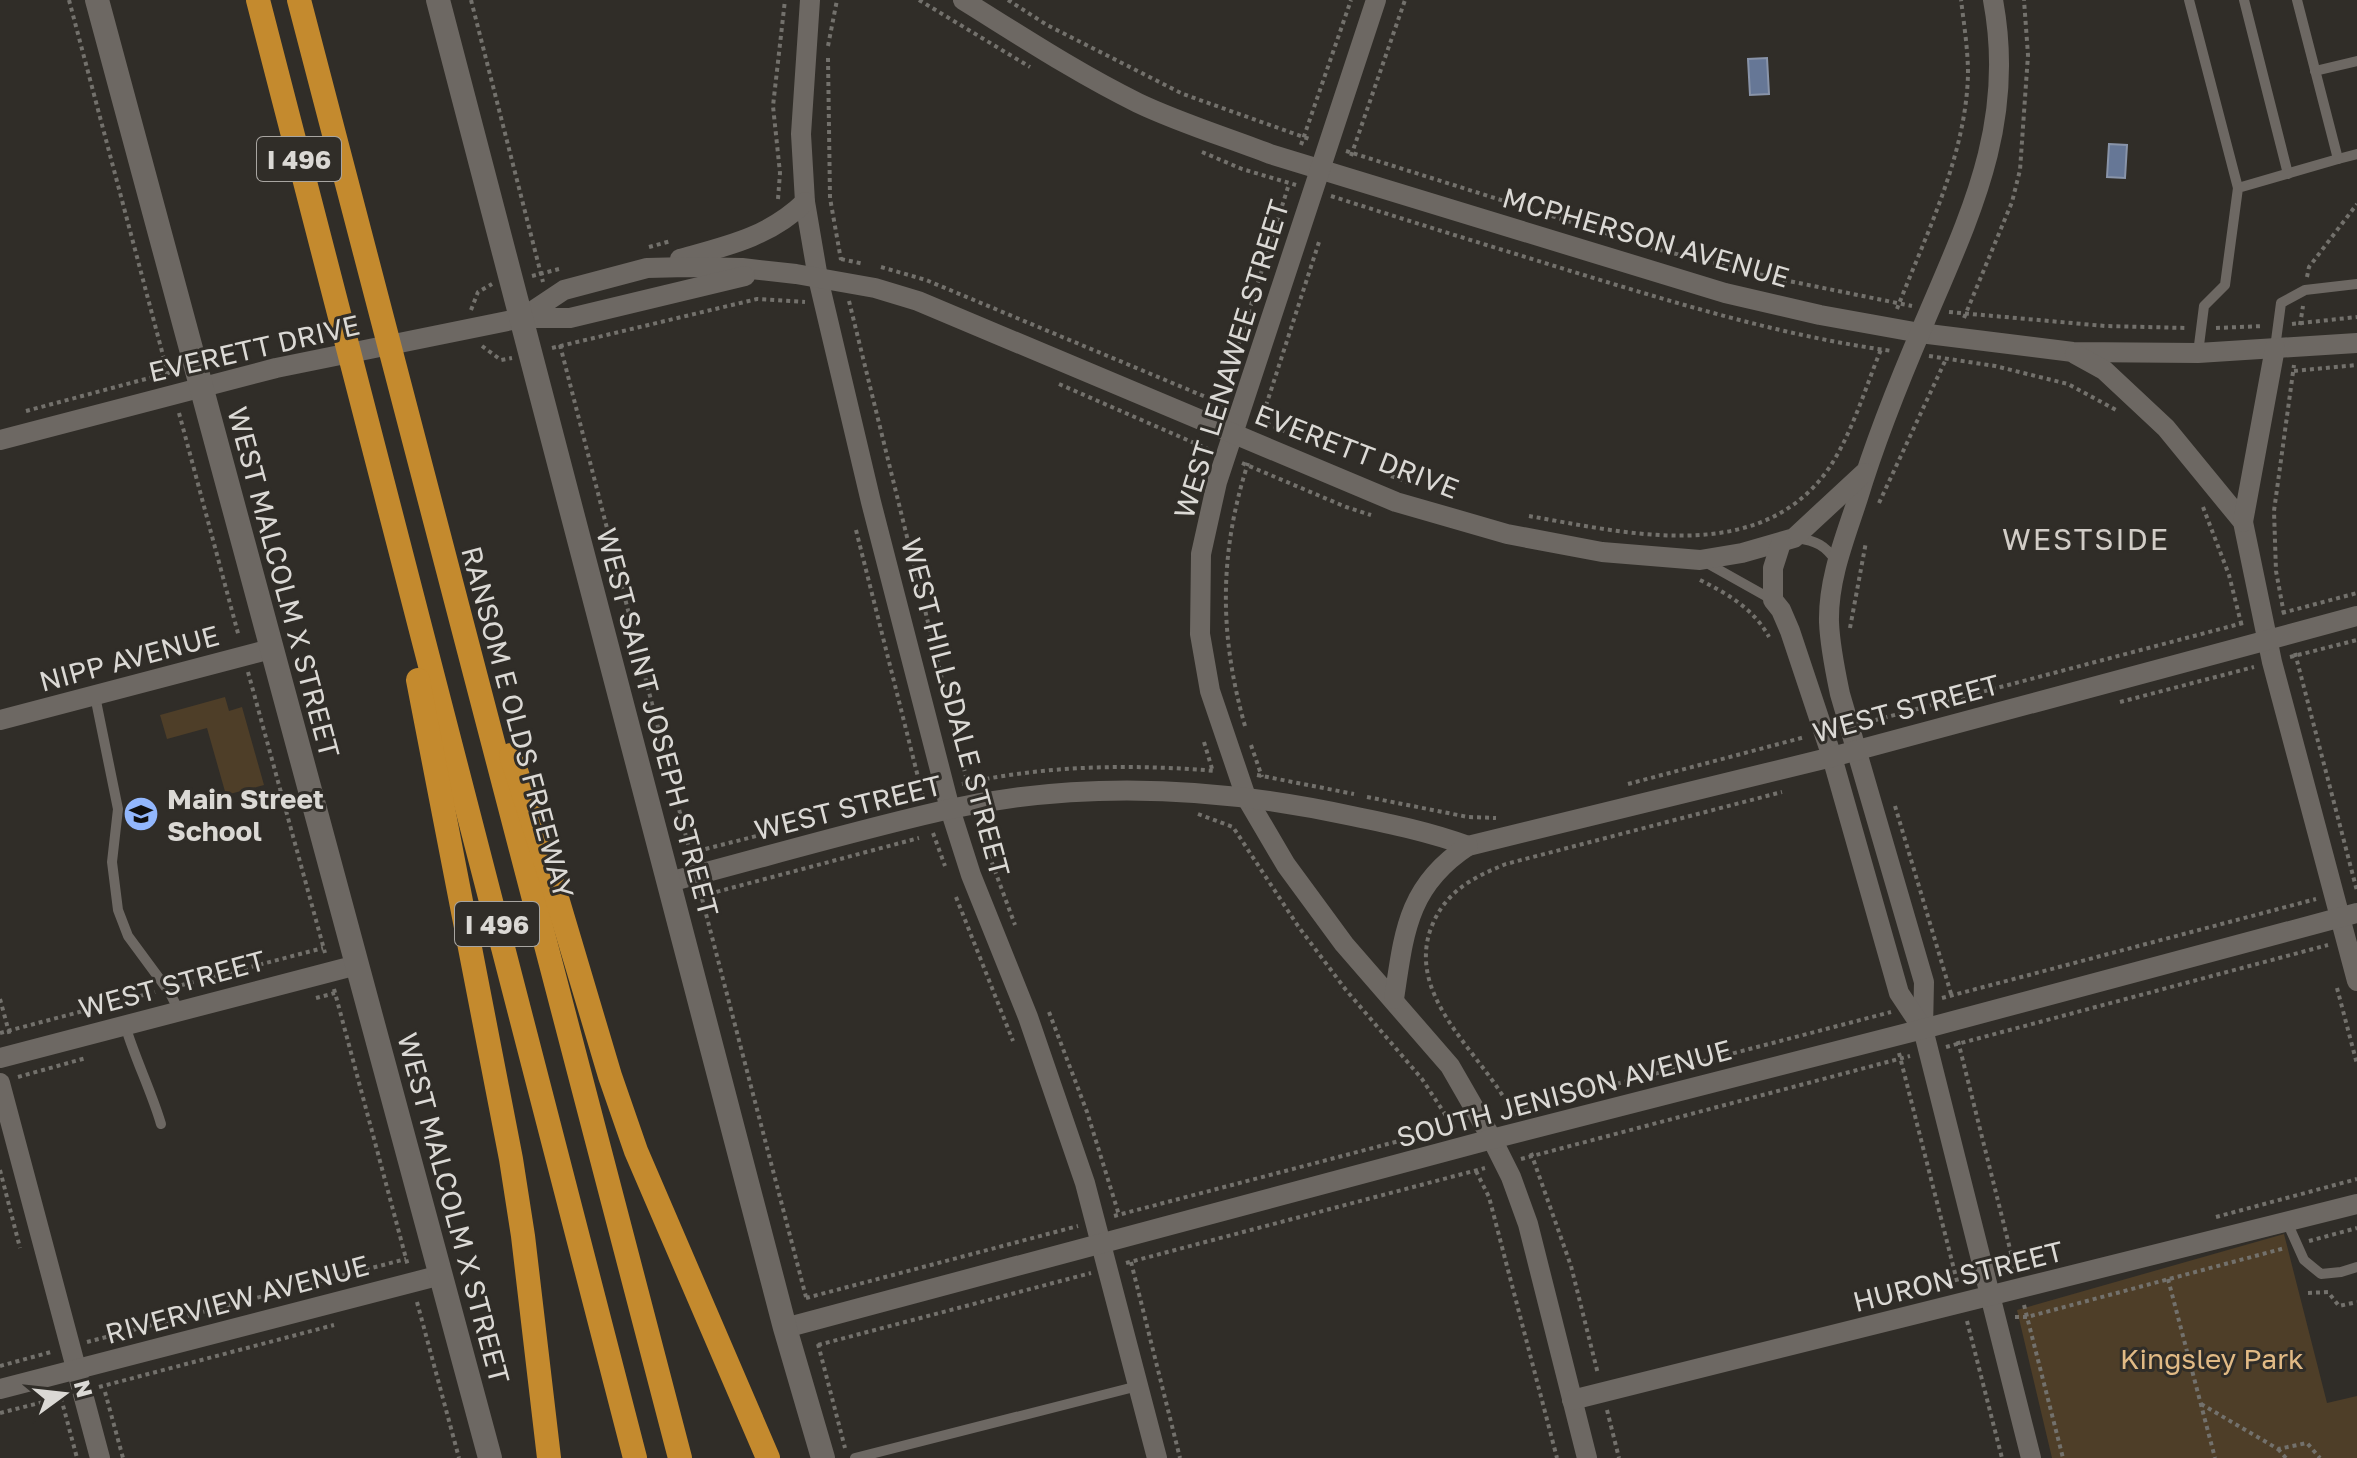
<svg xmlns="http://www.w3.org/2000/svg" width="2357" height="1458" viewBox="0 0 2357 1458" font-family="'Golos Text',sans-serif">
  <rect width="100%" height="100%" fill="#302d28"/>
  <!-- green -->
  <g fill="#4e3e28">
    <path d="M225 697 229 711 242 707 264 785 226 795 207 728 167 739 160 715Z"/>
    <path d="M2284 1234 2327 1403 2357 1396V1458H2052L2017 1310Z"/>
  </g>
  <!-- water -->
  <g fill="#667796" stroke="#8994a9" stroke-width="2">
    <path d="M1767 58 1769 94 1750 95 1748 59Z"/>
    <path d="M2109 144 2127 145 2125 178 2107 177Z"/>
  </g>
  <g fill="none" stroke-linecap="round" stroke-linejoin="round">
    <!-- path -->
    <g stroke="#73716c" stroke-width="4" stroke-dasharray="4 4" stroke-linecap="butt">
      <path d="M69 0 169 378"/>
      <path d="M471 0 543 282"/>
      <path d="M919 0 1030 67"/>
      <path d="M1008 0 1047 25 1183 94 1312 140"/>
      <path d="M828 46 837 0"/>
      <path d="M828 58 830 198 841 260"/>
      <path d="M1301 145 1351 0"/>
      <path d="M1346 151 1656 249 1779 279 1912 306"/>
      <path d="M1202 152 1242 169 1296 185"/>
      <path d="M1351 156 1405 0"/>
      <path d="M1331 196C1412 222 1493 247 1574 272 1679 304 1783 336 1892 351"/>
      <path d="M778 199 780 173 773 106 785 0"/>
      <path d="M649 247 671 241"/>
      <path d="M841 259 864 264"/>
      <path d="M881 267 926 280 1225 405"/>
      <path d="M532 276 559 269"/>
      <path d="M2307 277 2309 267 2357 204"/>
      <path d="M849 301 968 785"/>
      <path d="M1897 309C1926 234 1966 156 1968 74 1968 50 1964 24 1961 0"/>
      <path d="M471 310 478 292 492 284"/>
      <path d="M1949 312 2105 326 2187 328"/>
      <path d="M1964 318 2012 202 2020 170 2028 55 2024 0"/>
      <path d="M2292 324 2357 317"/>
      <path d="M2300 325 2303 306"/>
      <path d="M2216 328 2263 326"/>
      <path d="M560 345 690 852"/>
      <path d="M482 346 501 360 512 358"/>
      <path d="M552 348 757 299 805 302"/>
      <path d="M1929 356 1995 366 2068 384 2118 411"/>
      <path d="M2294 371 2357 365"/>
      <path d="M1059 384 1208 449"/>
      <path d="M1222 397 1289 184"/>
      <path d="M26 411 168 373"/>
      <path d="M179 413 239 637"/>
      <path d="M1259 420 1309 442"/>
      <path d="M1261 421 1319 242"/>
      <path d="M1242 463 1346 507 1371 515"/>
      <path d="M1391 476 1421 487"/>
      <path d="M1879 503 1946 359"/>
      <path d="M2203 507 2229 575 2242 627"/>
      <path d="M1529 516C1627 533 1758 566 1827 471 1852 435 1865 388 1882 347"/>
      <path d="M856 530 923 797"/>
      <path d="M1700 580C1728 594 1754 609 1769 637"/>
      <path d="M2282 613 2357 593"/>
      <path d="M2284 614 2276 571 2274 511 2294 365"/>
      <path d="M1850 628 1866 542"/>
      <path d="M2295 653 2357 891"/>
      <path d="M2290 657 2357 640"/>
      <path d="M248 672 325 953"/>
      <path d="M2120 702 2254 667"/>
      <path d="M1868 722 2243 623"/>
      <path d="M1245 726C1219 635 1219 553 1248 463"/>
      <path d="M1204 742 1213 772"/>
      <path d="M1251 745 1262 777"/>
      <path d="M1257 775 1354 794"/>
      <path d="M962 784C1044 765 1133 764 1216 771"/>
      <path d="M1628 784 1805 737"/>
      <path d="M1367 797 1468 817 1496 818"/>
      <path d="M1895 806 1952 997"/>
      <path d="M1198 814 1233 827 1298 926 1346 990 1422 1079 1456 1131"/>
      <path d="M978 825 1015 925"/>
      <path d="M933 833 945 866"/>
      <path d="M690 853 764 834"/>
      <path d="M700 891 806 1297"/>
      <path d="M701 896 919 838"/>
      <path d="M956 897 1013 1041"/>
      <path d="M182 985 323 948"/>
      <path d="M2337 988 2357 1064"/>
      <path d="M334 989 408 1266"/>
      <path d="M316 998 335 993"/>
      <path d="M1942 998 2316 899"/>
      <path d="M0 999 10 1036"/>
      <path d="M1049 1012 1087 1112 1119 1215"/>
      <path d="M0 1033 155 992"/>
      <path d="M1958 1041 2015 1269"/>
      <path d="M1946 1047 2328 945"/>
      <path d="M1899 1053 1958 1285"/>
      <path d="M18 1077 86 1058"/>
      <path d="M1524 1108 1891 1012"/>
      <path d="M1514 1116C1487 1057 1407 1002 1430 931 1443 893 1471 878 1506 864L1782 792"/>
      <path d="M1531 1153 1571 1266 1598 1374"/>
      <path d="M1521 1159 1910 1056"/>
      <path d="M0 1170 20 1248"/>
      <path d="M1476 1171 1489 1197 1557 1458"/>
      <path d="M1114 1216 1403 1140"/>
      <path d="M2216 1217 2357 1179"/>
      <path d="M2309 1241 2357 1228"/>
      <path d="M1131 1262 1180 1458"/>
      <path d="M1126 1263 1485 1168"/>
      <path d="M2168 1279 2215 1458"/>
      <path d="M2308 1293 2328 1292 2339 1306 2357 1302"/>
      <path d="M806 1298 1078 1226"/>
      <path d="M417 1302 459 1458"/>
      <path d="M2024 1305 2063 1458"/>
      <path d="M2015 1317H2027L2285 1248"/>
      <path d="M1967 1321 2002 1458"/>
      <path d="M87 1342 406 1259"/>
      <path d="M818 1344 845 1448"/>
      <path d="M818 1345 1091 1273"/>
      <path d="M0 1366 51 1352"/>
      <path d="M99 1387 334 1325"/>
      <path d="M105 1392 123 1458"/>
      <path d="M61 1398 77 1458"/>
      <path d="M2201 1404 2278 1449 2307 1443 2320 1458"/>
      <path d="M1607 1410 1619 1458"/>
      <path d="M0 1413 63 1397"/>
      <path d="M2278 1449 2286 1458"/>
    </g>
    <!-- lane -->
    <g stroke="#6d6863" stroke-width="10">
      <path d="M2189 0 2238 188"/>
      <path d="M2244 0 2288 174"/>
      <path d="M2315 71 2357 61"/>
      <path d="M2338 159 2357 154"/>
      <path d="M2275 348 2281 303 2305 290 2357 284"/>
      <path d="M2198 353 2204 306 2225 285 2238 188 2338 159 2297 0"/>
      <path d="M1797 538C1816 541 1825 545 1836 561"/>
      <path d="M1705 562 1771 599"/>
      <path d="M95 696 118 809 112 862 118 910 128 936 170 993 179 1011"/>
      <path d="M125 1025C135 1059 151 1090 161 1124"/>
      <path d="M2287 1222 2304 1260 2321 1274 2341 1272 2357 1267"/>
      <path d="M855 1458 1138 1386"/>
    </g>
    <!-- street -->
    <g stroke="#6d6863" stroke-width="20">
      <path d="M810 0 801 134 805 202 818 278 871 502 950 809 971 875 1028 1017 1085 1183 1157 1458"/>
      <path d="M963 0C1021 36 1077 73 1138 103 1180 123 1226 137 1270 154L1725 293 1820 315 1920 333 2073 352 2198 353 2357 343"/>
      <path d="M1376 0 1217 482 1201 554 1200 634 1210 691 1246 797 1286 865 1344 944 1450 1066 1492 1139 1511 1177 1528 1224 1587 1458"/>
      <path d="M1993 0C2016 122 1971 213 1925 321 1900 379 1876 438 1858 498 1845 538 1828 579 1829 622 1830 647 1835 670 1840 694L1924 982 1923 1029 2031 1458"/>
      <path d="M680 259C727 246 769 237 805 202"/>
      <path d="M522 318 564 290 647 268 687 267 742 268 796 274 875 288 918 301 1396 502 1507 534 1602 552 1700 560 1742 553 1794 538 1864 473"/>
      <path d="M2075 354 2104 370 2166 428 2243 522 2272 662 2357 981"/>
      <path d="M0 440 276 368 522 318H570L745 276"/>
      <path d="M2243 522 2275 348"/>
      <path d="M1781 543 1773 568V600L1781 610 1790 631 1832 757 1899 993 1923 1029"/>
      <path d="M0 720 271 649"/>
      <path d="M669 882C762 858 856 830 950 809 1083 780 1219 787 1352 816 1391 824 1430 832 1468 846L1832 757 2357 616"/>
      <path d="M1394 999C1404 933 1407 886 1468 846"/>
      <path d="M0 1058 357 965"/>
      <path d="M0 1083 100 1458"/>
      <path d="M785 1328 1492 1139 1923 1029 2357 913"/>
      <path d="M0 1389 441 1275"/>
      <path d="M1572 1400 2357 1204"/>
    </g>
    <!-- secondary -->
    <g stroke="#6d6863" stroke-width="24">
      <path d="M97 0 490 1458"/>
      <path d="M438 0 785 1328 823 1458"/>
    </g>
    <!-- highway -->
    <g stroke="#c48a2e" stroke-width="24">
      <path d="M258 0 635 1458"/>
      <path d="M299 0 680 1458"/>
      <path d="M418 680 511 1159 523 1236 549 1458"/>
      <path d="M511 755 554 888 610 1076 636 1151 768 1458"/>
    </g>
  </g>
  <!-- icons -->
  <defs>
    <symbol id="school-disc" viewBox="-11 -11 22 22"><circle r="9.5" fill="#92b7fd" stroke="#302d28"/><path d="M0-5L7-2L0 1L-7-2ZM-4 1L0 2.5L4 1V4Q0 6-4 4Z" fill="#111"/></symbol>
  </defs>
  <g fill-rule="evenodd">
    <use href="#school-disc" x="121" y="794" width="40" height="40"/>
  </g>
  <g text-anchor="middle" dominant-baseline="central" stroke-width="6" stroke-linejoin="round" paint-order="stroke">
    <!-- shield labels -->
    <g fill="#302d28" stroke="#a8a5a1" stroke-width="2">
      <rect x="257" y="137" width="84" height="44" rx="6"/>
      <rect x="455" y="902" width="84" height="44" rx="6"/>
    </g>
    <g font-size="26" font-weight="bold" fill="#dbd9d5">
      <text x="299" y="159">I 496</text>
      <text x="497" y="924">I 496</text>
    </g>
    <!-- street labels -->
    <g font-size="28" fill="#dbd9d5" stroke="#302d28">
      <text transform="translate(1646 237) rotate(16)">MCPHERSON AVENUE</text>
      <text transform="translate(254 348) rotate(-13)">EVERETT DRIVE</text>
      <text transform="translate(1231 359) rotate(-73)">WEST LENAWEE STREET</text>
      <text transform="translate(1357 451) rotate(21)">EVERETT DRIVE</text>
      <text transform="translate(284 582) rotate(75)">WEST MALCOLM X STREET</text>
      <text transform="translate(129 658) rotate(-15)">NIPP AVENUE</text>
      <text transform="translate(956 707) rotate(75)">WEST HILLSDALE STREET</text>
      <text transform="translate(1906 708) rotate(-15)">WEST STREET</text>
      <text transform="translate(518 722) rotate(75)">RANSOM E OLDS FREEWAY</text>
      <text transform="translate(658 722) rotate(75)">WEST SAINT JOSEPH STREET</text>
      <text transform="translate(848 807) rotate(-14)">WEST STREET</text>
      <text transform="translate(172 984) rotate(-15)">WEST STREET</text>
      <text transform="translate(1564 1093) rotate(-15)">SOUTH JENISON AVENUE</text>
      <text transform="translate(454 1208) rotate(75)">WEST MALCOLM X STREET</text>
      <text transform="translate(1958 1276) rotate(-14)">HURON STREET</text>
      <text transform="translate(237 1299) rotate(-15)">RIVERVIEW AVENUE</text>
    </g>
    <!-- poi labels -->
    <g font-size="28" font-weight="bold" fill="#dbd9d5" stroke="#302d28" text-anchor="start">
      <text x="167" y="798">Main Street<tspan x="167" dy="32">School</tspan></text>
    </g>
    <!-- park labels -->
    <g font-size="28" fill="#e1ba85" stroke="#302d28">
      <text x="2212" y="1358">Kingsley Park</text>
    </g>
    <!-- neighbourhood labels -->
    <g font-size="30" letter-spacing="2" fill="#d2cdc7" stroke="#302d28">
      <text x="2086" y="539">WESTSIDE</text>
    </g>
  </g>
  <!-- north arrow -->
  <g transform="translate(64 1394) rotate(75)" stroke="#302d28" stroke-width="6" paint-order="stroke">
  <path d="M0-6L14 30L0 20L-14 30Z" fill="#dbd9d5"/>
  <text y="-12" font-size="22" font-weight="bold" text-anchor="middle" fill="#dbd9d5">N</text>
  </g>
</svg>
